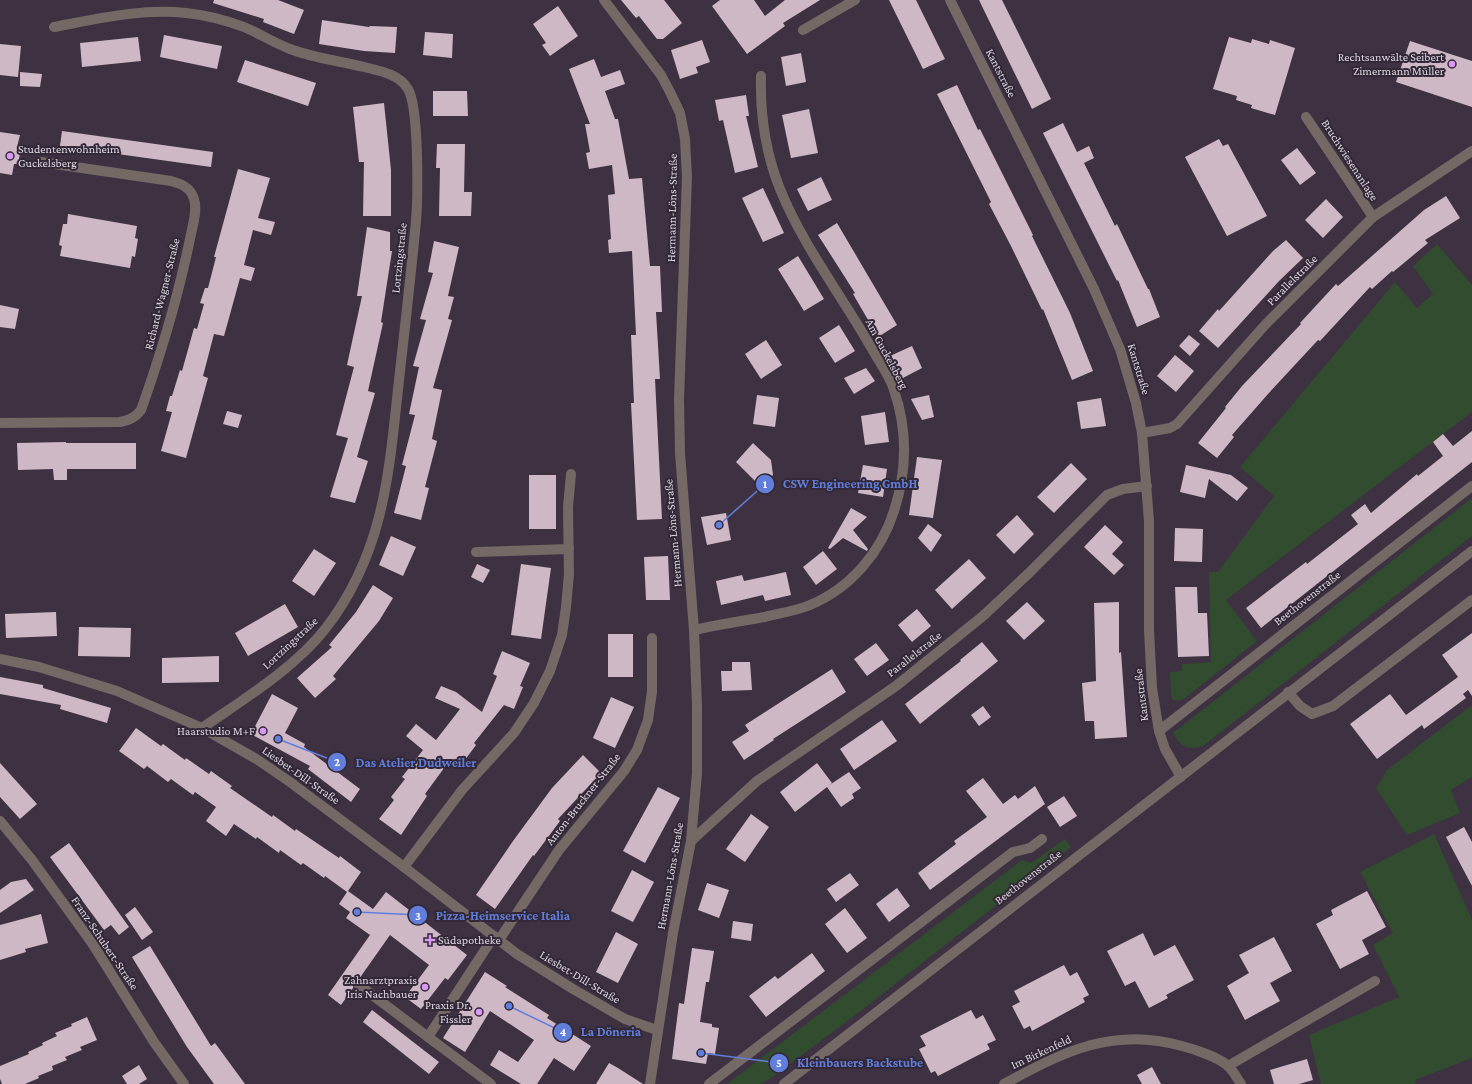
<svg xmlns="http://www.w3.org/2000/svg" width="1472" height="1084" viewBox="0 0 1472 1084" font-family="'Crimson Pro',serif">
  <rect width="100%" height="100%" fill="#3e3242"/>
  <!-- green -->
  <g fill="#314c2e">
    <path d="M1437 244 1472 285V412L1226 600 1257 641 1185 698 1179 701 1173 700 1171 696 1170 672 1182 671V664L1211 662 1209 572H1218L1274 496 1240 467 1395 282 1417 308 1433 294 1413 266Z"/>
    <path d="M1472 498V536L1203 746C1187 750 1181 747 1173 733Z"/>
    <path d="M1472 705V777L1451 790 1460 813 1407 835 1376 788 1387 770Z"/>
    <path d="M1434 834 1472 920V1058L1415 1080 1416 1084H1321L1309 1035 1399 997 1373 945 1393 933 1360 872Z"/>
    <path d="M1065 839 1071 847 858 1013 771 1078 761 1084H727L1022 860 1031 863Z"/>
  </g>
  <!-- building -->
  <g fill="#cfb8c5">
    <path d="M214 0H278L304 10 294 34 263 22 264 19 213 3Z"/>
    <path d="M621 0H664L682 23 663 39H657L639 16 636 18Z"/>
    <path d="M720 0H754L765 16 785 0H820L783 23 785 26 747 54 712 6Z"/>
    <path d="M889 0H916L945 59 923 69Z"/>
    <path d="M979 0H1002L1051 99 1032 109Z"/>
    <path d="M558 6 578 36 550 56 542 45 546 43 533 24Z"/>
    <path d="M322 20 369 27 370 26 397 27 395 53 364 51 319 44Z"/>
    <path d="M425 32 453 34 452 58 423 55Z"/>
    <path d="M164 35 222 46 217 69 160 57Z"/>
    <path d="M138 37 141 61 82 67 80 43Z"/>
    <path d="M1229 37 1251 43 1252 39 1269 44 1270 40 1295 48 1275 115 1251 108 1252 105 1236 100 1237 96 1213 89Z"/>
    <path d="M702 40 710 62 696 67 698 73 680 79 671 50Z"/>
    <path d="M1410 41 1472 61V107L1396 82Z"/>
    <path d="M0 44 21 46 18 77 0 75Z"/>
    <path d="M801 53 806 82 786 86 781 57Z"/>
    <path d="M594 59 601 77 620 70 625 84 605 91 615 119H618L629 179 642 178 650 266H660L662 312H656L660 379H655L662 519 637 520 631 403H634L631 335H636L632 251 609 253 608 240 611 239 608 195 615 194 612 165 589 169 586 153 590 152 585 124H590L569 69Z"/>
    <path d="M245 60 316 83 308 106 237 82Z"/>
    <path d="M20 72 42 74 40 87 20 86Z"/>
    <path d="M957 85 978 130 980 129 1033 235 1032 236 1070 313 1093 371 1072 380 1043 309 1042 310 1011 246 989 204 991 202 937 94Z"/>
    <path d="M433 91H467L468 116H433Z"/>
    <path d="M746 95 749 116H746L758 167 735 173 723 120 719 121 715 100Z"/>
    <path d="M384 103 391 170V216H363L364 162H359L353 107Z"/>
    <path d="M809 109 818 153 791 158 782 115Z"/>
    <path d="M1063 123 1077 152 1089 146 1094 158 1084 163 1115 226 1117 224 1148 289H1149L1160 317 1137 327 1118 280 1117 281 1043 133Z"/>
    <path d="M62 131 213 152 211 167 60 146Z"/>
    <path d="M0 132 20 135 17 147 21 148 18 164H14L12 175 0 173Z"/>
    <path d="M1219 139 1223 146 1228 144 1267 216 1227 236 1185 157Z"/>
    <path d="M437 144H465L464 192H472L471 216H439L440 168H436Z"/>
    <path d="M1297 148 1316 173 1300 185 1281 160Z"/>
    <path d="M238 169 270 178 258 218 275 222 271 235 253 230 244 265 255 268 251 281 240 278 224 336 214 334 203 376 208 378 186 458 161 451 172 412 166 411 170 396H172L180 370 182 371 194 328 197 329 204 304 200 303 205 288H208L216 257H214Z"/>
    <path d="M821 177 832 200 808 211 797 189Z"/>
    <path d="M763 188 784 233 763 242 742 198Z"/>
    <path d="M1446 196 1460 218 1425 240 1428 243 1393 272 1392 271 1372 289 1370 287 1320 341 1318 340 1268 394 1232 435 1234 437 1217 458 1198 443 1226 408 1225 407 1242 386 1301 324 1300 323 1336 284 1338 286 1424 210Z"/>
    <path d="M1326 199 1343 217 1323 238 1305 220Z"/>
    <path d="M68 214 137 226 135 238 138 239 135 257 132 256 130 268 60 256 62 246 59 245 63 224H67Z"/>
    <path d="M837 223 897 325 878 337 853 294 855 293 818 235Z"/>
    <path d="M367 227 390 232V251H392L381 322 383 323 368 391 375 393 357 457 368 461 355 503 330 497 348 438 336 435 354 367 347 365 362 296H357Z"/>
    <path d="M1286 240 1303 258 1279 281 1218 348 1199 331 1218 309 1219 311 1273 251Z"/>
    <path d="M434 241 459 247 448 296 454 297 448 319 452 320 433 388 442 390 432 439 437 441 425 487 429 488 421 520 394 513 406 466 402 465 415 415 409 414 419 367 413 366 426 320 420 319 433 273 428 272Z"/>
    <path d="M798 256 824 299 804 311 778 269Z"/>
    <path d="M0 305 19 309 15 329 0 327Z"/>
    <path d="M839 325 855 351 835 363 819 338Z"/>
    <path d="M1189 335 1200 344 1190 356 1179 346Z"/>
    <path d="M766 340 782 365 761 379 745 354Z"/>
    <path d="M912 346 922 368 901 379 890 356Z"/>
    <path d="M1175 355 1194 371 1176 392 1157 376Z"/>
    <path d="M866 368 875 381 854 394 844 378Z"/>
    <path d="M757 395 779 398 775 427 753 424Z"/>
    <path d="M929 395 934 417 922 420 911 399Z"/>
    <path d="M1101 398 1106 426 1081 429 1077 402Z"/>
    <path d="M227 411 242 415 238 428 223 424Z"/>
    <path d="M885 412 889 442 865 445 861 416Z"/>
    <path d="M1472 431V462L1261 628 1246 608 1306 562 1307 564 1358 524 1351 515 1365 504 1371 513 1417 474 1418 476 1443 456 1433 442 1443 434 1453 446Z"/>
    <path d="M66 442V443H136V469H67V480H54L53 469 18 470 17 443Z"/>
    <path d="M753 443 771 460 773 475 766 482H756L736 462Z"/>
    <path d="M917 457 942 460 933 518 909 515Z"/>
    <path d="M1071 463 1087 479 1054 513 1037 497Z"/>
    <path d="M863 465 887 469 883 497 858 493Z"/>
    <path d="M1186 465 1231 475 1248 488 1237 501 1209 479 1205 498 1180 492Z"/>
    <rect x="529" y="475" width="27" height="54"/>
    <path d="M851 508 867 517 853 530 868 549 867 551 843 538 830 549 828 548Z"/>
    <path d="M726 513 731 540 707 545 701 517Z"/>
    <path d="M1017 515 1034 534 1014 554 996 535Z"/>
    <path d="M928 524 942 535 931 552 918 538Z"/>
    <path d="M1105 525 1123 542 1112 554 1124 565 1114 575 1084 547Z"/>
    <path d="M1175 528 1203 529 1202 562 1174 561Z"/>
    <path d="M391 536 416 547 403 576 379 565Z"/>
    <path d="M314 549 336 563 314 596 292 581Z"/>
    <path d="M823 551 837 569 816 585 803 567Z"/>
    <path d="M668 556 670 600H646L644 557Z"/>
    <path d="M969 559 986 578 952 609 935 590Z"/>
    <path d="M477 564 490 570 483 583 471 577Z"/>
    <path d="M521 564 551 568 541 639 511 635Z"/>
    <path d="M786 572 791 595 765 601 763 595 721 605 716 581 742 575 744 581Z"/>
    <path d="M373 585 393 598 379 621 333 676 336 679 315 698 297 678 332 647 329 645 356 612Z"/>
    <path d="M1175 587H1197L1198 613H1207L1209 656 1178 657Z"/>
    <path d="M1027 602 1045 621 1024 640 1006 621Z"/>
    <path d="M1119 602V653L1121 652 1127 737 1095 739 1094 721H1085L1082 683 1096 681 1094 603Z"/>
    <path d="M285 604 298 627 248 656 235 633Z"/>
    <path d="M917 609 931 626 912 642 898 625Z"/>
    <path d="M56 612 57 636 6 638 5 614Z"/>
    <path d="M79 627 131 628 130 657 78 656Z"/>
    <path d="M1472 633V696L1468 690 1463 694 1466 698 1424 729 1422 725 1377 759 1350 724 1390 694 1406 715 1458 677 1442 655Z"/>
    <rect x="608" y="634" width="25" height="43"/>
    <path d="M982 642 998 661 920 724 905 704 961 661 960 660Z"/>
    <path d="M876 643 889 660 867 676 854 659Z"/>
    <path d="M502 651 530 663 520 686 523 687 514 709 504 705 474 743 476 745 459 768 450 760 425 794 427 796 401 835 379 819 394 800 391 797 405 779 402 777 423 750 406 736 416 724 436 740 460 709 435 698 441 686 456 692 482 712 497 676 493 674Z"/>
    <path d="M219 656V682L162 683V658Z"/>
    <path d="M732 662H750L752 690 722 691 721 671H732Z"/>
    <path d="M832 669 846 692 773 739 774 740 744 760 732 742 749 731 745 725Z"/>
    <path d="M0 677 43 685V688L111 708 107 723 60 709 61 705 0 694Z"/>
    <path d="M272 694 298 708 285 733 305 744 304 747 360 789 351 802 308 769 310 766 251 734Z"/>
    <path d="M611 697 634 707 615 748 593 738Z"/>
    <path d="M983 706 991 717 979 726 971 715Z"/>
    <path d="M882 720 897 741 854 770 840 749Z"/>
    <path d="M136 728 161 746 163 744 185 760 186 758 209 774 211 771 232 786 230 788 272 817 273 815 295 831 296 829 339 858 340 856 361 872 348 891 373 909 386 892 467 955 448 980 445 978 421 1009 405 997 429 965 390 935 359 979 354 981 353 988 341 1005 328 995 370 935 346 918 350 912 339 904 347 892 325 876 324 878 303 863 301 865 280 850 279 853 257 837 256 839 234 824 226 836 206 821 216 807 195 792 193 795 171 779 168 782 147 766 144 769 119 751Z"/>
    <path d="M583 755 601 773 558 819 560 821 534 856 533 855 495 909 476 895 513 841 552 788Z"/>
    <path d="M0 763 37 804 20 819 0 797Z"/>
    <path d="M817 763 832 783 828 786 849 772 861 788 852 794 854 798 841 807 827 787 795 812 780 792Z"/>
    <path d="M983 778 1003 804 1015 795 1018 799 1035 786 1045 804 930 890 918 873 956 844 954 841 987 817 966 791Z"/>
    <path d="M658 787 680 798 645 863 623 851Z"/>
    <path d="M1064 796 1077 816 1060 827 1047 807Z"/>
    <path d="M751 814 769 827 745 862 726 849Z"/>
    <path d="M1464 827 1472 842V886L1446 837Z"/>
    <path d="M69 843 129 927 119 935 111 925 104 930 50 857Z"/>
    <path d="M632 870 654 882 633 922 611 911Z"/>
    <path d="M850 873 859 885 836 902 827 889Z"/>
    <path d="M26 879 34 890 0 913V890L11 882Z"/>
    <path d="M707 883 729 890 719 918 698 910Z"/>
    <path d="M897 888 910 906 889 922 876 904Z"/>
    <path d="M1367 891 1386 927 1362 940 1369 954 1340 969 1316 924 1333 915 1331 910Z"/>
    <path d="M135 907 153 932 142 940 125 915Z"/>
    <path d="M845 908 867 938 847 953 825 924Z"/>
    <path d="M41 914 48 943 25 949 26 952 0 960V925Z"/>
    <path d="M733 921 753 924 751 941 731 938Z"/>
    <path d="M616 932 638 944 618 983 596 972Z"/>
    <path d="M1143 933 1154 956 1175 945 1194 980 1166 995 1168 998 1149 1008 1135 981 1125 986 1107 951Z"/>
    <path d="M1274 937 1292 971 1270 983 1280 1001 1245 1020 1227 986 1249 973 1239 955Z"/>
    <path d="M150 946 211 1046 215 1043 245 1084H214L187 1047 132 957Z"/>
    <path d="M692 948 714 951 709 982H706L700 1022 712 1024V1027L719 1028 715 1054 708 1053 706 1064 672 1059 679 1003 684 1004Z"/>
    <path d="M812 953 825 971 766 1017 749 996 775 976 778 979Z"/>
    <path d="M1064 965 1070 976 1077 972 1089 995 1083 998 1085 1002 1032 1031 1030 1026 1024 1029 1012 1006 1020 1002 1014 991Z"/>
    <path d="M485 972 507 986 505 987 549 1015 547 1018 591 1046 574 1071 554 1058 537 1084H521L490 1065 499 1050 518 1062 534 1040 490 1011 465 1052 443 1038Z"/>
    <path d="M372 1010 439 1062 429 1074 363 1022Z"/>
    <path d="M971 1010 976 1019 983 1015 996 1040 987 1044 990 1049 938 1076 935 1071 931 1073 919 1049 926 1046 920 1036Z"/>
    <path d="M87 1017 97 1040 80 1047 82 1050 65 1057 67 1060 52 1066 53 1070 38 1076 39 1078 25 1084H2L0 1079V1066L29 1054 28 1052 43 1045 42 1043 57 1036 55 1033 72 1026 71 1024Z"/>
    <path d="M1307 1059 1313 1080 1299 1084H1274L1270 1070Z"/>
    <path d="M609 1063 618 1068 643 1084H596Z"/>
    <path d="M139 1065 147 1079 139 1084H127L122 1076Z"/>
    <path d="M1152 1067 1161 1084H1142L1137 1075Z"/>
  </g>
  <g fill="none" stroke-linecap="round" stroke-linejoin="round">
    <!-- minor -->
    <g stroke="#746965" stroke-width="10">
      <path d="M604 0 661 75 670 92 680 113 685 139 687 177 679 399 680 453 694 630 697 706V773L691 841 673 933 650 1084"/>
      <path d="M950 0 1094 289 1120 349 1136 403 1142 433 1149 521V630L1152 688 1159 731 1165 749 1181 777"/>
      <path d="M54 27C97 19 142 8 186 13 206 15 225 20 244 27 260 34 275 43 290 49 314 58 339 61 364 67 380 71 399 74 408 89 419 107 418 197 416 221 411 274 405 327 399 380 389 471 385 551 326 628 295 668 244 699 202 728"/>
      <path d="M803 30 855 0"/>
      <path d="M1306 117 1373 217"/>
      <path d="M0 423 120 422C129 420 135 418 141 410 161 354 178 297 190 239 192 227 198 211 194 199 191 188 182 184 171 181L41 162"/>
      <path d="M1142 433 1170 428 1177 424 1265 325 1373 217 1472 151"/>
      <path d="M476 552 569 549"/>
      <path d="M694 630C717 625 741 621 765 617 780 613 796 611 810 605 851 588 881 552 894 511 907 471 908 431 894 390 890 376 879 362 872 349 842 296 803 246 780 189 766 154 760 114 761 76"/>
      <path d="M0 659 39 667 117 691 202 728 258 760 290 782 404 867 517 954 573 989 625 1019 657 1030"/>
      <path d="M1288 692 1300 706 1312 714 1333 706 1472 600"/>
      <path d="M1159 731 1472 486"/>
      <path d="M0 821 32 860 92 943 154 1042 184 1084"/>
      <path d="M691 841 757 781 896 686 983 616 1029 573 1107 495 1123 489 1147 486"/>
      <path d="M404 867 462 790 514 733 534 703 550 671 562 635 566 607 569 574 568 507 571 474"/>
      <path d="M499 940 559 850 624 771 637 750 648 720 652 692V638"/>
      <path d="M359 985 428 1037 494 936"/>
      <path d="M428 1037 491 1084"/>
      <path d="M1228 1066 1375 981"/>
      <path d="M709 1084 1013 852 1030 848 1042 839"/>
      <path d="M784 1084 1472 551"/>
      <path d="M1004 1084C1063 1052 1113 1026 1182 1046 1194 1049 1221 1058 1229 1067 1234 1072 1237 1078 1241 1084"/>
    </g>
  </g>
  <!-- markers -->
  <g fill="#db99f5" stroke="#332837" stroke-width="1.5">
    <circle cx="1452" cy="64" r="4"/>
    <circle cx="10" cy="156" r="4"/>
    <circle cx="263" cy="731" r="4"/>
    <path d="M428 934h4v4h4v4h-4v4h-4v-4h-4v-4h4z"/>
    <circle cx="425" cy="987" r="4"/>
    <circle cx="479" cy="1012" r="4"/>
  </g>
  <g text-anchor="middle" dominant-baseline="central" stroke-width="4" stroke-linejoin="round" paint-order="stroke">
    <!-- poi labels -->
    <g font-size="12" fill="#ded7e1" stroke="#332837" text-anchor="end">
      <text x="1444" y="57">Rechtsanwälte Seibert<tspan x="1444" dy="14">Zimermann Müller</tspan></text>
      <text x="18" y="149" text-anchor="start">Studentenwohnheim<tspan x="18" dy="14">Guckelsberg</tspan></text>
      <text x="255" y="731">Haarstudio M+F</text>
      <text x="438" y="940" text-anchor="start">Südapotheke</text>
      <text x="417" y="980">Zahnarztpraxis<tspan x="417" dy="14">Iris Nachbauer</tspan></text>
      <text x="471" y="1005">Praxis Dr.<tspan x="471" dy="14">Fissler</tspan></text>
    </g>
    <!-- street labels -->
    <g font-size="12" fill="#ded7e1" stroke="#332837">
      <text transform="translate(1001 73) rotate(63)">Kantstraße</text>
      <text transform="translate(1350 160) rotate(57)">Bruchwiesenanlage</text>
      <text transform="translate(672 208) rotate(-89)">Hermann-Löns-Straße</text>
      <text transform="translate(399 258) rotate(-84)">Lortzingstraße</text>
      <text transform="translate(1292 280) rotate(-45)">Parallelstraße</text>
      <text transform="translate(162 294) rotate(-76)">Richard-Wagner-Straße</text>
      <text transform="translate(887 354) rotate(62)">Am Guckelsberg</text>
      <text transform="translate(1139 369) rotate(73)">Kantstraße</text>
      <text transform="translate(673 533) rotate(-95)">Hermann-Löns-Straße</text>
      <text transform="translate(1307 598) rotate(-38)">Beethovenstraße</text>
      <text transform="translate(290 643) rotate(-43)">Lortzingstraße</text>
      <text transform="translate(914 654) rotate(-38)">Parallelstraße</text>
      <text transform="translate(1141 695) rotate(-97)">Kantstraße</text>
      <text transform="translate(301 775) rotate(35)">Liesbet-Dill-Straße</text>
      <text transform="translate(583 799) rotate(-52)">Anton-Bruckner-Straße</text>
      <text transform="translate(670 876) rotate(-80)">Hermann-Löns-Straße</text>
      <text transform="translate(1028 877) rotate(-38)">Beethovenstraße</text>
      <text transform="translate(105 943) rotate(56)">Franz-Schubert-Straße</text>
      <text transform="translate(580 977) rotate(31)">Liesbet-Dill-Straße</text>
      <text transform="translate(1041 1052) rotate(-25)">Im Birkenfeld</text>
    </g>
  </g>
  <!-- callouts -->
  <path fill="none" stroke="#617edb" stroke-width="1.5" d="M719 525L765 484M278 739L337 762M357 912L418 915M509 1006L563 1032M701 1053L779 1063"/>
  <g fill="#617edb" stroke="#332837" stroke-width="1.5">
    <circle cx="719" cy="525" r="4"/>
    <circle cx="278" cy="739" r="4"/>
    <circle cx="357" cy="912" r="4"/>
    <circle cx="509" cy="1006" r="4"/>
    <circle cx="701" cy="1053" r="4"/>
    <circle cx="765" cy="484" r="10"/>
    <circle cx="337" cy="762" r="10"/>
    <circle cx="418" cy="915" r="10"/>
    <circle cx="563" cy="1032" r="10"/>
    <circle cx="779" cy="1063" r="10"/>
  </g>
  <g font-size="12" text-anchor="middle" font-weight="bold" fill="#fff">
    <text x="765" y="488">1</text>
    <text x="337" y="766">2</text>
    <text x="418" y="920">3</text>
    <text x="563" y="1036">4</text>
    <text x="779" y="1067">5</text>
  </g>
  <g font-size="13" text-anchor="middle" font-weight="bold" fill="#617edb" stroke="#332837" stroke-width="4" stroke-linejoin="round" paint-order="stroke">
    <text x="850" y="488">CSW Engineering GmbH</text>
    <text x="416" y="767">Das Atelier Dudweiler</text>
    <text x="503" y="920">Pizza-Heimservice Italia</text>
    <text x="611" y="1036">La Döneria</text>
    <text x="860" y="1067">Kleinbauers Backstube</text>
  </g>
</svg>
